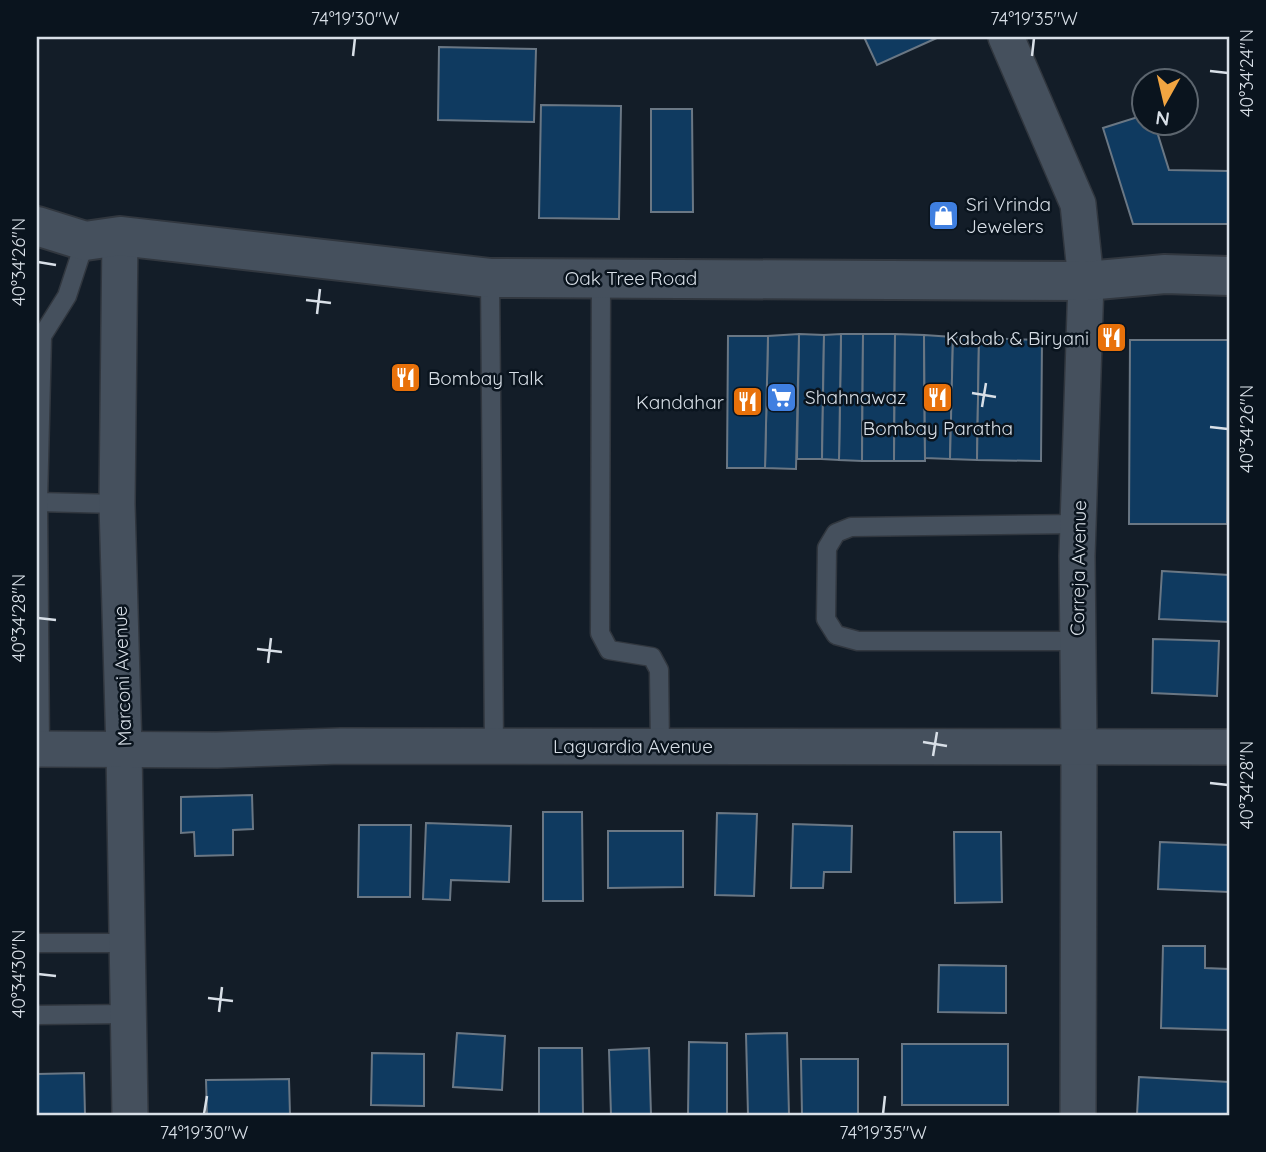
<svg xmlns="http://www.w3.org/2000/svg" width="1266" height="1152" viewBox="0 0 1266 1152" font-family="Quicksand,sans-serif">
  <rect width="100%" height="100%" fill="#131d28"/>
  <!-- building -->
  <g fill="#0f3a60" stroke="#6a7784" stroke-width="2">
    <path d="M864 37H939L877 65Z"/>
    <path d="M439 47 536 49 534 122 438 120Z"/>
    <path d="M541 105 621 106 619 219 539 218Z"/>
    <path d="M651 109H692L693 212H651Z"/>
    <path d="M1144 115V122H1154L1169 170 1229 171V224H1133L1103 128Z"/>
    <path d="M799 334 824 335 822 459H797Z"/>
    <path d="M799 334 796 469 765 468 768 336Z"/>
    <path d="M841 334H863L862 461 839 460Z"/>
    <path d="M841 334 839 460 822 459 824 335Z"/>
    <path d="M863 334H895L894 461H862Z"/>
    <path d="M895 334 924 335 925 461H894Z"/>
    <path d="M924 335 953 337 950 459 925 458Z"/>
    <path d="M728 336H768L765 468H727Z"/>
    <path d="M953 337 979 338 977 460 950 459Z"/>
    <path d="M979 338 1042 340 1041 461 977 460Z"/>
    <path d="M1130 340H1228L1227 524H1129Z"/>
    <path d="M1162 571 1229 575V622L1159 619Z"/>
    <path d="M1153 639 1219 641 1217 696 1152 693Z"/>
    <path d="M252 795 253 829 233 830V855L195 856 194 832 181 833V797Z"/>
    <path d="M543 812H582L583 901H543Z"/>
    <path d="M717 813 757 814 754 896 715 895Z"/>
    <path d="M426 823 511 826 509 882 451 880 450 900 423 899Z"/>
    <path d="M793 824 852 826 851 872H824L823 888H791Z"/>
    <path d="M359 825H411L410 897H358Z"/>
    <path d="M608 831H683V887L608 888Z"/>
    <path d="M954 832H1001L1002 902 955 903Z"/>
    <path d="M1160 842 1229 845V892L1158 889Z"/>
    <path d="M1163 946H1205V968L1229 969V1030L1161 1028Z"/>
    <path d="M939 965 1006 966V1013L938 1012Z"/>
    <path d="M457 1033 505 1036 502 1090 453 1087Z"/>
    <path d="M787 1033 789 1115H748L746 1034Z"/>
    <path d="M689 1042 727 1043V1115H688Z"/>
    <rect x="902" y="1044" width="106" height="61"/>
    <path d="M539 1048H582L583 1115H539Z"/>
    <path d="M649 1048 651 1115H611L609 1050Z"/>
    <path d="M372 1053 424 1054V1106L371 1105Z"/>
    <path d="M801 1059H858V1115H802Z"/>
    <path d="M84 1073 85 1115H37V1074Z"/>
    <path d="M1139 1077 1229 1082V1115H1137Z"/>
    <path d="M289 1079 290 1115H207L206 1080Z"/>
  </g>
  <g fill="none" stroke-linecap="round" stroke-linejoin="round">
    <defs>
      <g id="lane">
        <path d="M490 278 494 746"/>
        <path d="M601 278 600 633 609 650 652 657 659 670 660 747"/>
        <path d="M38 502 117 504"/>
        <path d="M1077 641H858L836 635 826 619 827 548 836 533 851 527 1078 524"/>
        <path d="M40 749 38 502 42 336 67 296 85 241"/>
        <path d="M37 943H127"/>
        <path d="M37 1015 127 1014"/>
      </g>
      <g id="street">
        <path d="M1006 37 1078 204 1086 281 1077 556 1079 745 1078 1115"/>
        <path d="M120 236 117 504 124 750 130 1115"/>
        <path d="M37 749 217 750 341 746 1229 747"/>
      </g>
      <path id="secondary" d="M37 226 85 241 120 236 490 278 1086 281 1165 274 1229 276"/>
    </defs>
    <!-- lane casing -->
    <use href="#lane" stroke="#31373f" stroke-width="21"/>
    <!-- street casing -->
    <use href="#street" stroke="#31373f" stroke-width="38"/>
    <!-- secondary casing -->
    <use href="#secondary" stroke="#31373f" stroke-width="42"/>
    <!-- lane -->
    <use href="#lane" stroke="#45505d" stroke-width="18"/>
    <!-- street -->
    <use href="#street" stroke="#45505d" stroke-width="35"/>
    <!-- secondary -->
    <use href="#secondary" stroke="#45505d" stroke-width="38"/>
  </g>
  <!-- ticks -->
  <path fill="none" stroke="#d8dfe7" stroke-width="2.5" d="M353 56 355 38M1032 56 1034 38M1210 71 1228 73M38 262 56 265M306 300 331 303M317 314 320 289M972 393 996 397M982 407 986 383M1210 427 1228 429M38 618 56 620M257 649 282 652M268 663 271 638M923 742 947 746M933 756 937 732M1210 783 1228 785M38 974 56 976M208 998 233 1001M219 1012 222 987M204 1114 207 1096M883 1114 885 1096"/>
  <!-- icons -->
  <defs>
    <symbol id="shop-square" viewBox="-11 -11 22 22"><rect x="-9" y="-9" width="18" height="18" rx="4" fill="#3f7fe0" stroke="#0a141e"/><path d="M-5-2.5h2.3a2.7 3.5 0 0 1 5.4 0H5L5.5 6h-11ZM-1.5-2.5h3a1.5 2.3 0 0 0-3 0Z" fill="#fff"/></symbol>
    <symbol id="restaurant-square" viewBox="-11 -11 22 22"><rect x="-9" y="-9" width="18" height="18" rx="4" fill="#e8710a" stroke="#0a141e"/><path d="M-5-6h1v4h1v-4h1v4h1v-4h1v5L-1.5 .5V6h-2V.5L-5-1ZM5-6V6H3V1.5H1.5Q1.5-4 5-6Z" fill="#fff"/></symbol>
    <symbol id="supermarket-square" viewBox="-11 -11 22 22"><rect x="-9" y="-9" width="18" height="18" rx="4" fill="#3f7fe0" stroke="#0a141e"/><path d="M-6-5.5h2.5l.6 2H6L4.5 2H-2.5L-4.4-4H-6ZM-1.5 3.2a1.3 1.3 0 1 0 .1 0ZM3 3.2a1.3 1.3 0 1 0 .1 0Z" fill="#fff"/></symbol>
  </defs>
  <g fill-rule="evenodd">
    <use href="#shop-square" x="926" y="198" width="35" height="35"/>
    <use href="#restaurant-square" x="1094" y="320" width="35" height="35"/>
    <use href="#restaurant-square" x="388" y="360" width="35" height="35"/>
    <use href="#supermarket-square" x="764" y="380" width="35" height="35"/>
    <use href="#restaurant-square" x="920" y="380" width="35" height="35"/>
    <use href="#restaurant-square" x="730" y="384" width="35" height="35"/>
  </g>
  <g text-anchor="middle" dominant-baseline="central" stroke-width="5" stroke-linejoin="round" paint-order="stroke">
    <!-- poi labels -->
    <g font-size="19" fill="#d8dfe7" stroke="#0a141e" text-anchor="start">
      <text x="966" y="204">Sri Vrinda<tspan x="966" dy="22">Jewelers</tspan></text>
      <text x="1089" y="338" text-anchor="end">Kabab &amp; Biryani</text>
      <text x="428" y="378">Bombay Talk</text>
      <text x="805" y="397">Shahnawaz</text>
      <text x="724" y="402" text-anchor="end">Kandahar</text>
      <text x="938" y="428" text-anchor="middle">Bombay Paratha</text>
    </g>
    <!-- street labels -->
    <g font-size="19" fill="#d8dfe7" stroke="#0a141e">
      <text x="631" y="278">Oak Tree Road</text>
      <text transform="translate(1078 568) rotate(-89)">Correja Avenue</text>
      <text transform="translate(122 676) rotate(-92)">Marconi Avenue</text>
      <text x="633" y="746">Laguardia Avenue</text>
    </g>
  </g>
  <!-- border -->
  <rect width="1266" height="1152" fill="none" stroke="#0a141e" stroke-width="77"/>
  <!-- north arrow -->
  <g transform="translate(1165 102) rotate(188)"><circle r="33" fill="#0a141e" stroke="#5c656e" stroke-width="2"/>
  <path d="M0-5L12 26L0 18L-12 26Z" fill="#f2a541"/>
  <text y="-10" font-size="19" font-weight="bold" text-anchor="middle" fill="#d8dfe7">N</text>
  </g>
  <rect x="38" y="38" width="1190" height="1076" fill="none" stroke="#d8dfe7" stroke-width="2.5"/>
  <g font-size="18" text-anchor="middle" fill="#d8dfe7">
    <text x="355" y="25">74°19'30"W</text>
    <text x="1034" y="25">74°19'35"W</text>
    <text transform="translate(1247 73) rotate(-90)" y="6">40°34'24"N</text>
    <text transform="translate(19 262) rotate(-90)" y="6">40°34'26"N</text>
    <text transform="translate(1247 429) rotate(-90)" y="6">40°34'26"N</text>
    <text transform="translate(19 618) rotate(-90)" y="6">40°34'28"N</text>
    <text transform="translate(1247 785) rotate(-90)" y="6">40°34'28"N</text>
    <text transform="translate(19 974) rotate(-90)" y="6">40°34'30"N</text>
    <text x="204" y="1139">74°19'30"W</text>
    <text x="883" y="1139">74°19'35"W</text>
  </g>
</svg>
